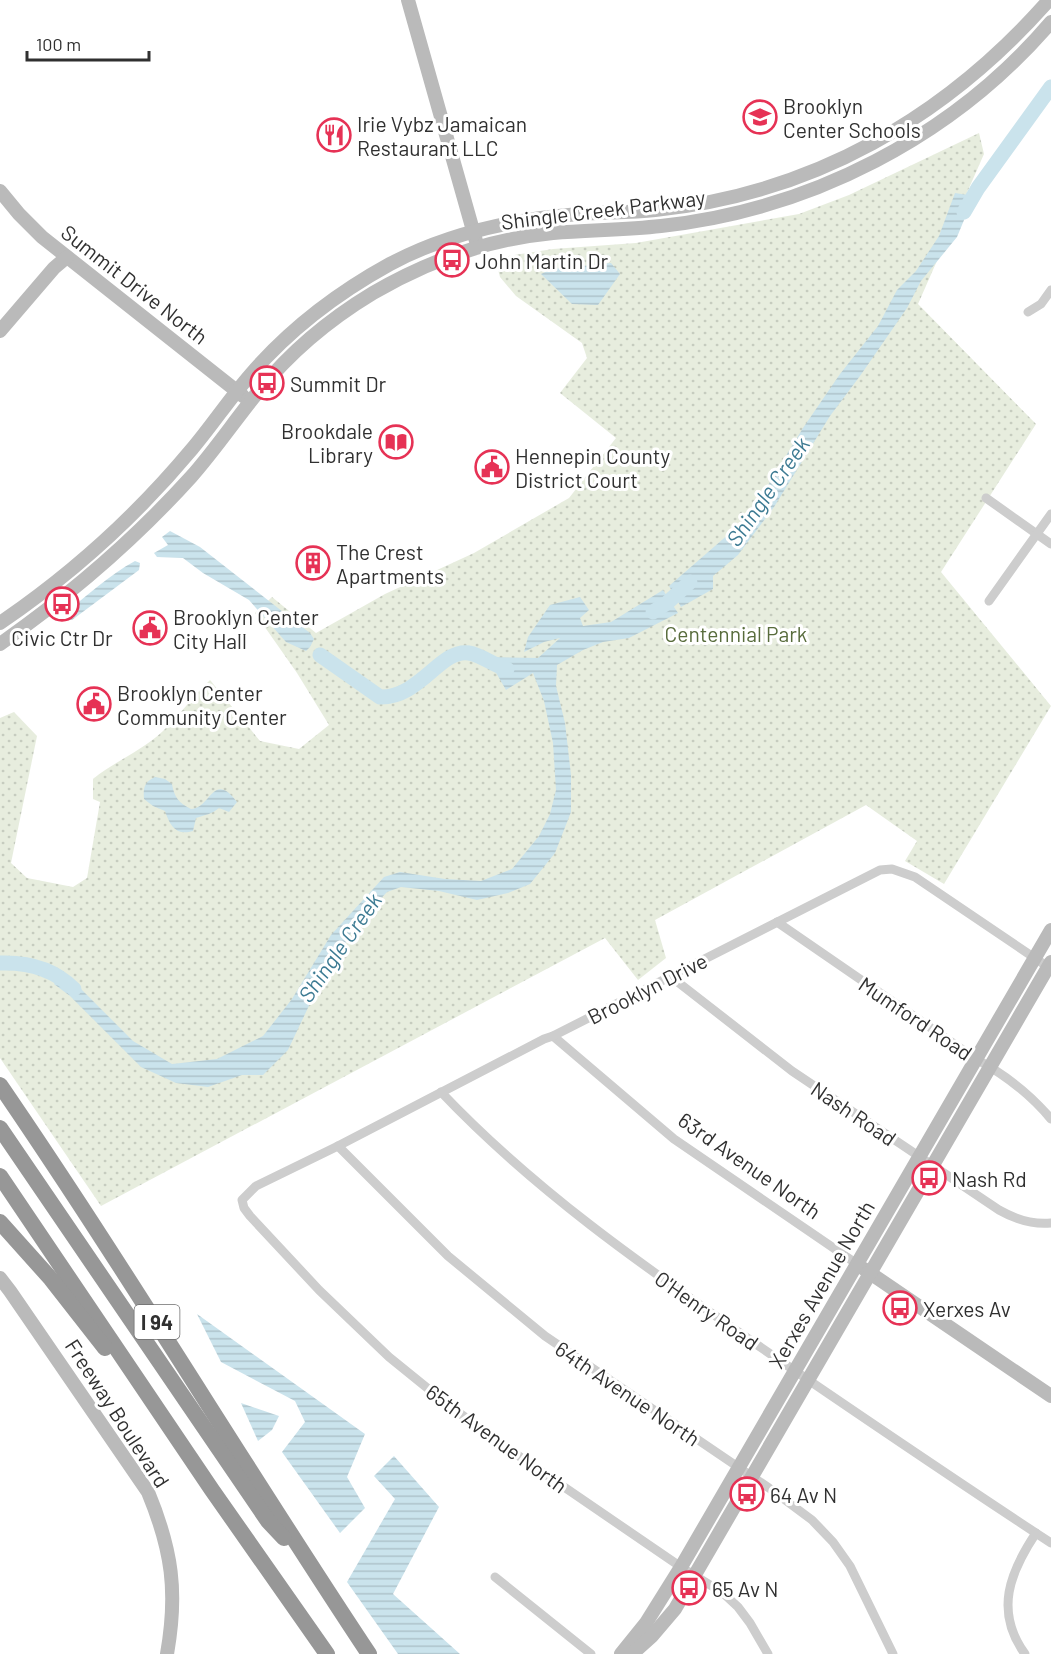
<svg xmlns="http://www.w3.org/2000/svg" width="1051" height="1654" viewBox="0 0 1051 1654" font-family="Barlow,sans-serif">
  <defs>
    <pattern id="park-dots" width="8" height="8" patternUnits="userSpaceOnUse" patternTransform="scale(1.5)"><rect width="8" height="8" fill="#e7edde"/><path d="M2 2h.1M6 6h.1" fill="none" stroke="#c6ccbf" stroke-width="1.8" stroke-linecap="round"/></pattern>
    <pattern id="water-rules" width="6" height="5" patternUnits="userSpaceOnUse" patternTransform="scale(1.5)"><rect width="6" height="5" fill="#cae3ec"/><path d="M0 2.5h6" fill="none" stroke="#aec3cb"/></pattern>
  </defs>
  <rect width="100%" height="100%" fill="#fff"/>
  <!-- park -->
  <path fill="url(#park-dots)" d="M979 133 984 154 918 304 1036 424 941 572 1051 706 944 884 905 861 917 841 866 805 655 920 666 958 638 980 605 938 101 1206 0 1058V718L14 712 37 736 11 863 27 878 73 887 87 878 100 802 93 799V779C115 761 142 751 163 731 180 715 193 696 210 680L260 741 299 749 329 725 297 673 255 613 272 597 316 633 385 594 474 553 569 498 616 438 560 393 587 358 582 343 516 296 500 277 495 258 553 249 636 243 799 214 849 195Z"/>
  <!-- water -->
  <g fill="url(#water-rules)">
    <path d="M955 193 974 196 957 237 921 281 907 308 860 376 830 416 774 507 738 555 713 576V589L681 607 669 586 738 526 761 497 803 428 840 374 878 326 897 290 916 271 939 236Z"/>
    <path d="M611 263 620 274 598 305 572 304 541 274 552 269Z"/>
    <path d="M170 531 200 547 310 633 314 639 310 647 306 651 286 642 249 600 203 573 183 558 157 557 154 553 168 545 162 537Z"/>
    <path d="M135 561 140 563 139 570 72 620 60 619 64 614C87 596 109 575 135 561Z"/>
    <path d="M663 590 678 613 629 638 603 642 583 650 557 665 556 686 565 723 571 775V812L555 853 530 884 508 893 477 900 439 891 401 887 387 892 355 926 344 946 324 974 288 1050 263 1075H242L208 1087 176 1083 141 1067 70 996 54 984 63 971 133 1041 172 1064 217 1059 263 1036 292 999 331 935 384 877 400 872 445 879 481 881 512 869 539 836 550 814 556 790 553 743 544 701 533 673 506 690 487 657 538 658 560 638 544 642 524 652 528 637 550 605 580 597 589 610 580 618 583 626 611 622Z"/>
    <path d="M155 777 165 779 172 784C174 797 179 803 191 809 211 808 213 770 237 802L229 812 219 808C212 814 205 815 196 818L193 831C176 836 170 826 165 811L153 806 144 799C143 788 144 782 155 777Z"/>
    <path d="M197 1314 365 1434 347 1477 365 1508 340 1533 282 1452 305 1422 295 1401 221 1362Z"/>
    <path d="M241 1403 279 1416 272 1430 258 1441Z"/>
    <path d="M394 1456 439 1507 393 1594 460 1654H398L347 1582 395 1499 374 1476Z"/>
  </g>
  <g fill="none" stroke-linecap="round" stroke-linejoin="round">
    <!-- river -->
    <g stroke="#cae3ec" stroke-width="15">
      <path d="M964 212 978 188 1051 87"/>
      <path d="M653 612 667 603 690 582"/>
      <path d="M320 655 380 697C420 698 441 648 469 653 482 655 494 666 507 669"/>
      <path d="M0 963C27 962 54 969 74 989"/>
    </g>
    <!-- street -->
    <g stroke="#cdcdcd" stroke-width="9">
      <path d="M1028 312 1041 304 1051 290"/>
      <path d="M986 498 1051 544"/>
      <path d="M989 601 1051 514"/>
      <path d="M777 922 976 1059C1004 1074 1030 1094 1051 1119"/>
      <path d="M670 976 792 1071 999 1210C1015 1219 1032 1225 1051 1223"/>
      <path d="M553 1036 674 1139 857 1264"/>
      <path d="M441 1092C533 1189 643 1266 753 1342 852 1410 951 1477 1051 1543"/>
      <path d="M338 1146 448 1256 545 1336 769 1488 812 1520 833 1542 850 1566 893 1654"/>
      <path d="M495 1577 591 1654"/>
      <path d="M768 1654 750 1623 738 1607 723 1593 681 1567 510 1450 447 1404 389 1357 319 1290 250 1216 244 1208 242 1200 256 1186 338 1146 544 1039 553 1036 880 870 892 869 915 877 1051 969"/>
      <path d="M1025 1654C994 1611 1010 1572 1036 1533"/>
    </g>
    <!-- secondary -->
    <g stroke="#bababa" stroke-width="14">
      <path d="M408 0 476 241"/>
      <path d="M0 191 19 214 42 237 243 396"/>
      <path d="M0 331 54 268 67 257"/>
      <path d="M0 623C72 574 137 515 192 449 213 424 230 398 251 374 290 329 339 292 390 264 448 233 514 219 579 214 604 212 630 213 655 210 813 194 945 118 1049 0"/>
      <path d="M0 644C70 595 134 540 191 477 215 450 235 420 258 392 290 352 330 319 373 293 428 261 490 239 553 233 589 230 625 230 661 226 810 210 953 137 1051 22"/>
      <path d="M864 1269 1051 1396"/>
      <path d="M0 1278 10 1291 148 1492C172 1550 178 1592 167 1654"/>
      <path d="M621 1654 646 1623 681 1567 1051 930"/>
      <path d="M632 1654 652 1636 675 1609 1051 962"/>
    </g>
    <!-- highway -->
    <g stroke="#979797" stroke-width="16">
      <path d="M0 1085C128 1272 244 1466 369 1654"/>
      <path d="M0 1128 268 1521 284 1538"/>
      <path d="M0 1176 212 1490 327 1654"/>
      <path d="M0 1222 51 1279 105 1348"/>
    </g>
  </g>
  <!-- icons -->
  <defs>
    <symbol id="school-ring" viewBox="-11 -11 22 22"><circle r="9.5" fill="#fff" stroke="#e63255" stroke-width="1.5"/><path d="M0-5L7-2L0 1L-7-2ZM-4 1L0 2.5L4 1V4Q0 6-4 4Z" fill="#e63255"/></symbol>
    <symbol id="restaurant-ring" viewBox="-11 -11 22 22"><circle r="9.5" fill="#fff" stroke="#e63255" stroke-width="1.5"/><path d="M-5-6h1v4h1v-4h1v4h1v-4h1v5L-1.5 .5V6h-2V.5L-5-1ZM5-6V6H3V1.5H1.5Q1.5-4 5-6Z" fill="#e63255"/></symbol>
    <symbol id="bus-ring" viewBox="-11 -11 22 22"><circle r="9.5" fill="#fff" stroke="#e63255" stroke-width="1.5"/><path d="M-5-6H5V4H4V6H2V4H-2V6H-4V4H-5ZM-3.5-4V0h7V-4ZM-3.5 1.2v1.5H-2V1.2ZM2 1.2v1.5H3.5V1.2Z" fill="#e63255"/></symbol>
    <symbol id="library-ring" viewBox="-11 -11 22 22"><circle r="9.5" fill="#fff" stroke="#e63255" stroke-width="1.5"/><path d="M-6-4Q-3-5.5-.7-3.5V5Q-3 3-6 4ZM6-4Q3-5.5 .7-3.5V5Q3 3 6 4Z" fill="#e63255"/></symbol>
    <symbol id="civic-ring" viewBox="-11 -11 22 22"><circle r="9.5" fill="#fff" stroke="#e63255" stroke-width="1.5"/><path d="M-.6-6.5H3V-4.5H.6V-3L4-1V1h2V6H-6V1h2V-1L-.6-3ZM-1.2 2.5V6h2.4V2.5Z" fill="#e63255"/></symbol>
    <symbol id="building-ring" viewBox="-11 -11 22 22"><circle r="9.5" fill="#fff" stroke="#e63255" stroke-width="1.5"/><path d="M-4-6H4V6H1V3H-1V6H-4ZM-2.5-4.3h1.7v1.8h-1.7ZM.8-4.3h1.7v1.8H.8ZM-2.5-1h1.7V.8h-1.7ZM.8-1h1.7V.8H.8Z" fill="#e63255"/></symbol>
  </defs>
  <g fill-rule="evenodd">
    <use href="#school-ring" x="741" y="98" width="38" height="38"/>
    <use href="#restaurant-ring" x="315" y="116" width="38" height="38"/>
    <use href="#bus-ring" x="433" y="241" width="38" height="38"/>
    <use href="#bus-ring" x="248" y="364" width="38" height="38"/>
    <use href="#library-ring" x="377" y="423" width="38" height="38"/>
    <use href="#civic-ring" x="473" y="448" width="38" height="38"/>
    <use href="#building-ring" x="294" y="544" width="38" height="38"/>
    <use href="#bus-ring" x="43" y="585" width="38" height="38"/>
    <use href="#civic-ring" x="131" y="609" width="38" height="38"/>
    <use href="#civic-ring" x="75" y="685" width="38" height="38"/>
    <use href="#bus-ring" x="910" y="1159" width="38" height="38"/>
    <use href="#bus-ring" x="881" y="1289" width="38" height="38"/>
    <use href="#bus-ring" x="728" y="1475" width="38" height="38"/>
    <use href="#bus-ring" x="670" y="1569" width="38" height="38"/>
  </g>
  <g text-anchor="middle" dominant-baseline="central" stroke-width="6" stroke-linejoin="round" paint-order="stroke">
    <!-- shield labels -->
    <rect fill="#fff" stroke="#6e6e6e" stroke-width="1.5" x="134.5" y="1305" width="45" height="34" rx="4.5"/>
    <g font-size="20" font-weight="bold" fill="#303030">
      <text x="157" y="1322">I 94</text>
    </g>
    <!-- poi labels -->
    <g font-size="21" fill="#303030" stroke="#fff" text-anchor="start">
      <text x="783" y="105">Brooklyn<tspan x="783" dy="24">Center Schools</tspan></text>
      <text x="357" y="123">Irie Vybz Jamaican<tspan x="357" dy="24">Restaurant LLC</tspan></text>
      <text x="475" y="260">John Martin Dr</text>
      <text x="290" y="383">Summit Dr</text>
      <text x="373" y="430" text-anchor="end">Brookdale<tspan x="373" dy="24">Library</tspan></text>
      <text x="515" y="455">Hennepin County<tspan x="515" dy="24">District Court</tspan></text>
      <text x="336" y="551">The Crest<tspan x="336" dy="24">Apartments</tspan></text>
      <text x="173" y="616">Brooklyn Center<tspan x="173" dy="24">City Hall</tspan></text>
      <text x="62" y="637" text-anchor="middle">Civic Ctr Dr</text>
      <text x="117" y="692">Brooklyn Center<tspan x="117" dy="24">Community Center</tspan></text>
      <text x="952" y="1178">Nash Rd</text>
      <text x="923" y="1308">Xerxes Av</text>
      <text x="770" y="1494">64 Av N</text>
      <text x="712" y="1588">65 Av N</text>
    </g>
    <!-- street labels -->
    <g font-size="21" fill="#303030" stroke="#fff">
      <text transform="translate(603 209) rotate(-7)">Shingle Creek Parkway</text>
      <text transform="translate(135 284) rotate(38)">Summit Drive North</text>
      <text transform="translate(647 988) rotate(-27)">Brooklyn Drive</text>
      <text transform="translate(916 1018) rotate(34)">Mumford Road</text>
      <text transform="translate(854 1113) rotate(34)">Nash Road</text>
      <text transform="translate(750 1165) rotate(35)">63rd Avenue North</text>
      <text transform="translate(821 1284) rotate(-60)">Xerxes Avenue North</text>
      <text transform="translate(707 1310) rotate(35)">O'Henry Road</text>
      <text transform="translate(628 1393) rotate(34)">64th Avenue North</text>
      <text transform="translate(118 1413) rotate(57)">Freeway Boulevard</text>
      <text transform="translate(497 1438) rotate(36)">65th Avenue North</text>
    </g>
    <!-- park labels -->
    <g font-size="21" fill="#586c3c" stroke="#fff">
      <text x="736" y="633">Centennial Park</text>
    </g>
    <!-- water labels -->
    <g font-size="22" font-style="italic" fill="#3d7b93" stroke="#fff">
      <text transform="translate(767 491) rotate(-55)">Shingle Creek</text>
      <text transform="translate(339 947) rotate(-55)">Shingle Creek</text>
    </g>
  </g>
  <!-- scale -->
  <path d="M27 51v9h122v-9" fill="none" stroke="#303030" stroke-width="3"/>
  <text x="36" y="51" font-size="18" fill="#303030" stroke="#ffffff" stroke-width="4.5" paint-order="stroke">100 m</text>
</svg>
